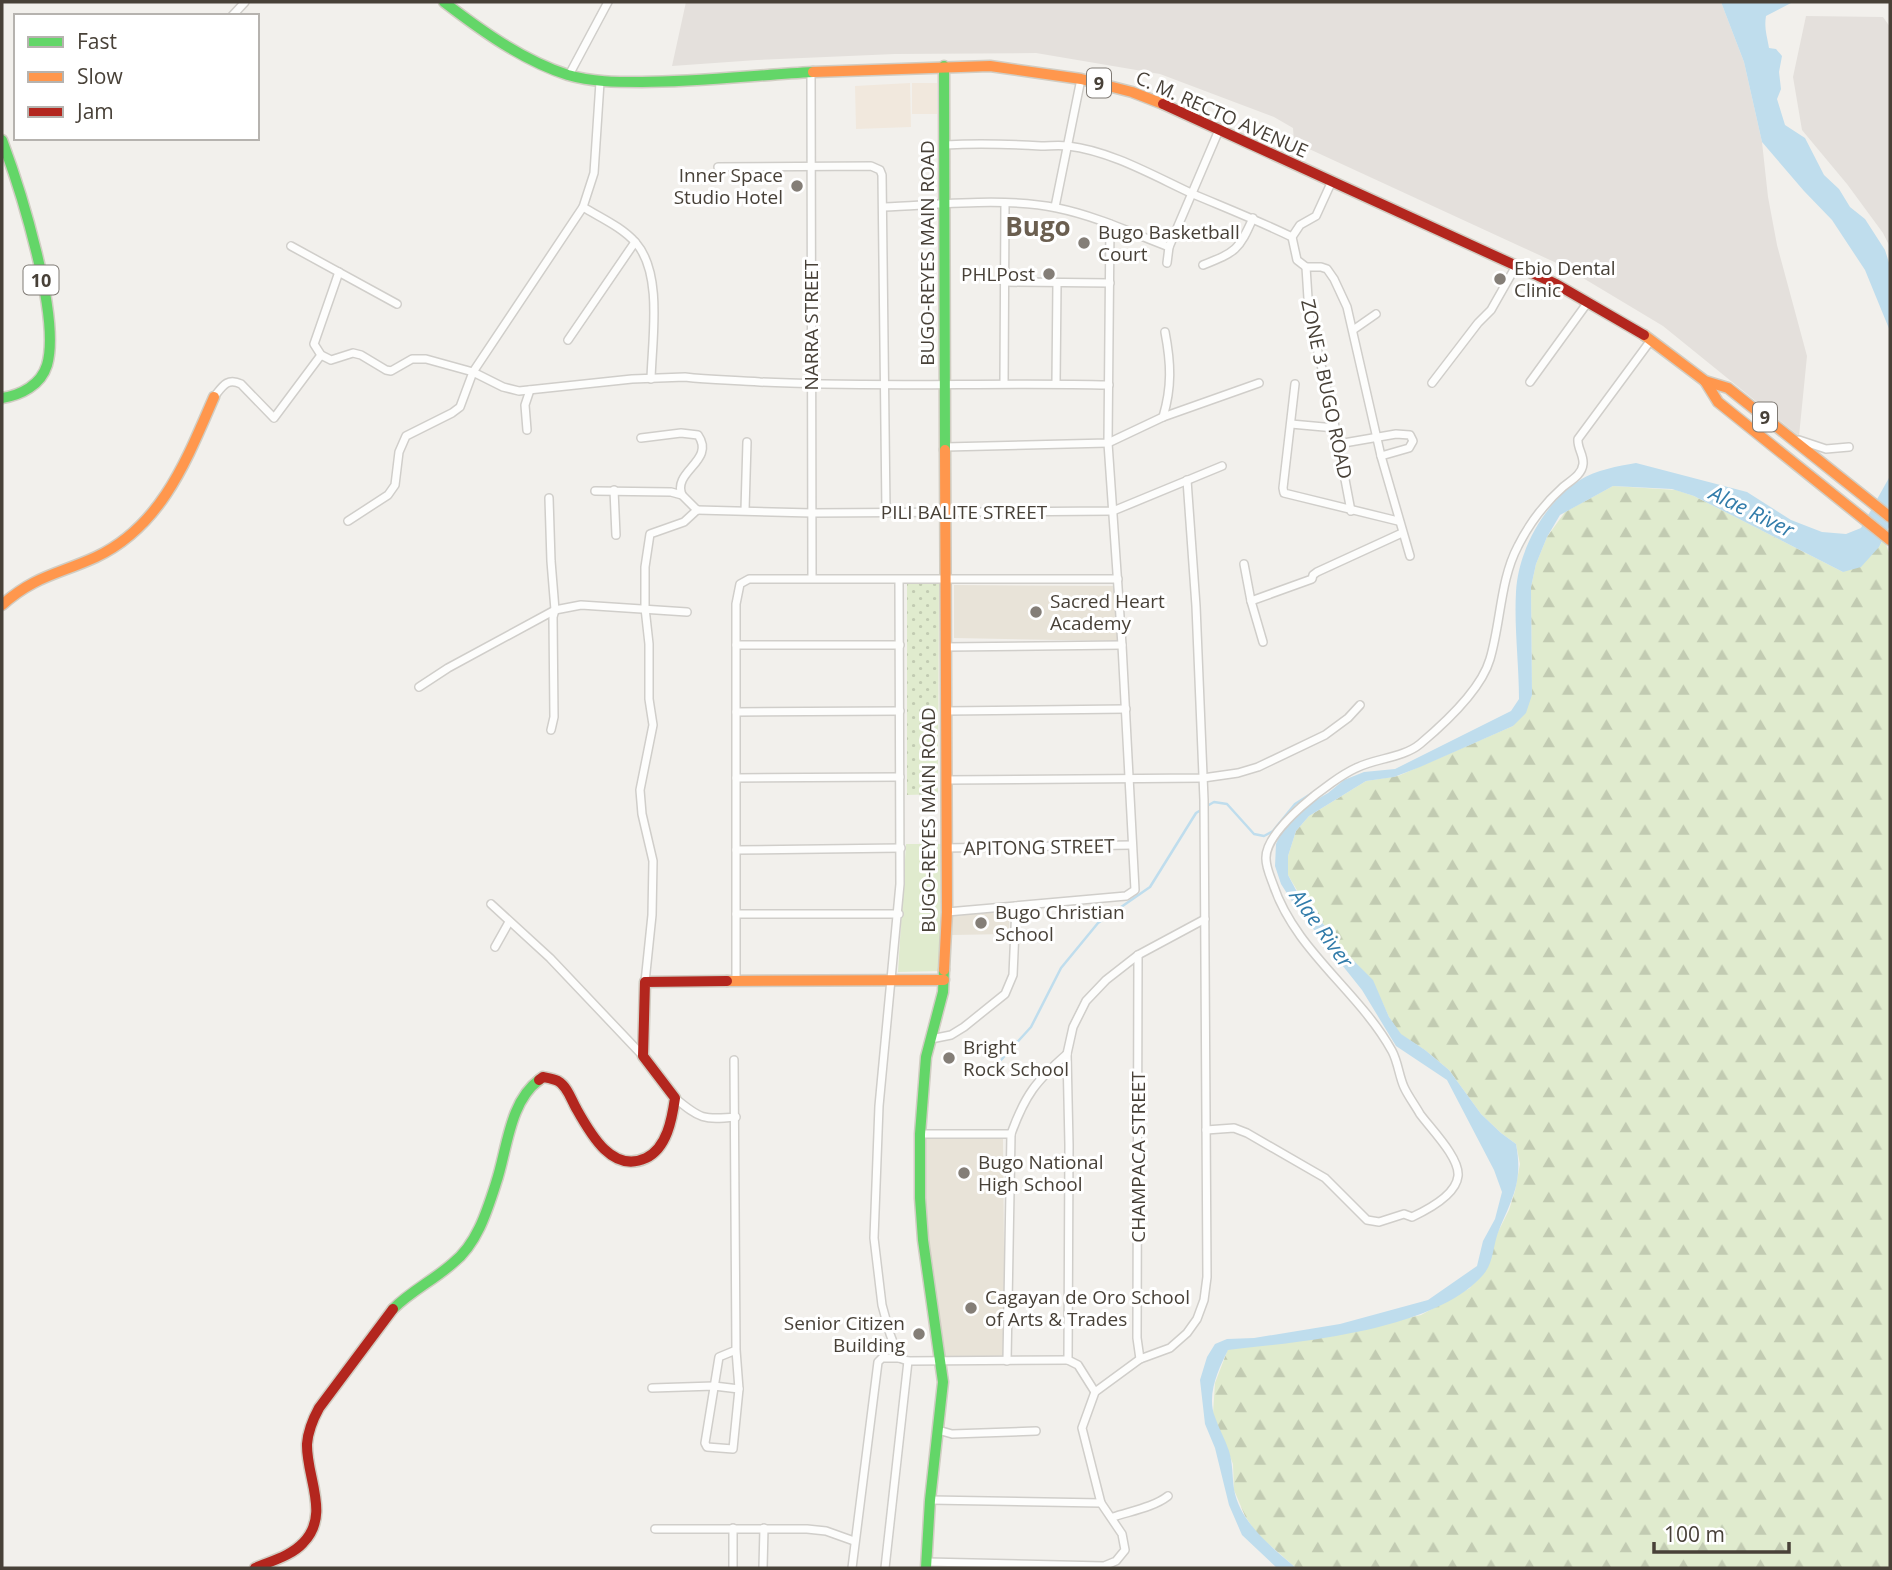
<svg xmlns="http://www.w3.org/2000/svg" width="1892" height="1570" viewBox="0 0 1892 1570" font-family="'Open Sans',sans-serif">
  <defs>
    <pattern id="forest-firs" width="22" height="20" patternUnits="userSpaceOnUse" patternTransform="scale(1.75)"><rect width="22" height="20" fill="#e0ebce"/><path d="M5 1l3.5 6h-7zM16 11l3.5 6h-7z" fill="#c2cbb2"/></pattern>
    <pattern id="park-dots" width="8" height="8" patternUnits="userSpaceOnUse" patternTransform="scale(1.75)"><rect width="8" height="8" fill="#e0ebce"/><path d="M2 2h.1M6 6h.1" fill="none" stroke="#c2cbb2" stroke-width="1.8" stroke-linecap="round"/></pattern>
  </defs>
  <rect width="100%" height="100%" fill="#f2f0ec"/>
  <!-- commercial -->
  <g fill="#f1e8dd">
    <path d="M910 83 911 127 856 129 855 86Z"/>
    <rect x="912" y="83" width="25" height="31"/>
  </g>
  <!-- industrial -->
  <g fill="#e4e0dc">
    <path d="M686 2H1721L1744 62 1762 142 1768 197 1777 245 1807 356 1799 436 1663 326 1563 266 1294 142 1293 128 1274 117 1160 74 1036 53 895 54 757 60 672 66Z"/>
    <path d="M1806 16 1883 17 1890 27V247L1883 233 1847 184 1802 130 1793 77Z"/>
  </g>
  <!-- education -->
  <g fill="#e8e3d8">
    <path d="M954 585 1116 586 1118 641 954 638Z"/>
    <path d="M1010 908 1009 934 952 935 953 913Z"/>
    <path d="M923 1139H1003L1005 1358 944 1357 928 1240Z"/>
  </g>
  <!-- grass -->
  <path fill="#e0ebce" d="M906 844H941L940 971 898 972Z"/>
  <!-- forest -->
  <path fill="url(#forest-firs)" d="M1613 486 1676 490 1694 496 1843 572 1879 547 1884 538 1890 556V1568H1296L1257 1534 1245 1516 1234 1490 1233 1464 1213 1414 1215 1383 1228 1349 1336 1335 1421 1315 1470 1288 1509 1210 1515 1191 1520 1164 1516 1144 1501 1133 1481 1114 1449 1070 1425 1050 1401 1035 1390 1019 1372 980 1347 954 1298 892 1288 875V856L1296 831 1309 816 1366 781 1398 776 1513 726 1532 695 1531 587 1536 564 1547 537 1565 512Z"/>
  <!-- park -->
  <path fill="url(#park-dots)" d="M907 581H939L938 794 907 795Z"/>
  <!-- water -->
  <g fill="#bfdded">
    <path d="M1721 2H1793L1766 16C1764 28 1767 36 1769 48L1776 49 1782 56 1779 72 1781 89 1777 99 1785 125 1805 138 1824 175 1839 189 1850 207 1865 219 1885 250 1890 266V331L1865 270 1832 220 1804 191 1762 142 1744 62Z"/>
    <path d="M1636 463 1747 492 1791 520 1822 532 1846 534 1861 528 1890 476V525L1879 547 1861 567 1843 572 1694 496 1672 489 1613 486 1560 515 1547 537 1536 564 1531 587 1532 695 1526 713 1513 726 1420 767 1394 777 1366 781 1309 816 1296 831 1288 856V875L1296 890 1347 954 1373 980 1389 1017 1401 1034 1425 1050 1449 1070 1481 1114 1501 1133 1516 1144C1523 1181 1513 1197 1499 1230 1493 1244 1494 1263 1483 1275 1434 1331 1299 1342 1228 1350 1219 1368 1206 1395 1215 1417 1219 1429 1225 1439 1229 1451 1233 1464 1232 1476 1234 1489 1240 1523 1271 1546 1296 1568H1277L1242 1535 1229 1505 1215 1448 1205 1424 1200 1380 1207 1357 1215 1344 1227 1339 1254 1338 1340 1324 1428 1300 1477 1266 1483 1241 1495 1219 1502 1192 1494 1170 1447 1080 1396 1046 1362 990 1295 906 1281 884 1275 866 1276 844 1285 824 1297 811 1328 793 1344 780 1364 772 1395 769 1511 711 1519 699C1519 663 1514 628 1516 592 1518 550 1545 502 1580 480 1596 470 1618 466 1636 463Z"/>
  </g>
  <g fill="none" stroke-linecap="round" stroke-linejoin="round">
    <!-- stream -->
    <g stroke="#bfdded" stroke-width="2.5">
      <path d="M1207 806 1214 802 1227 804 1254 834 1264 836 1273 831 1295 804 1320 788"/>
      <path d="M1001 1060 1031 1027 1061 968 1098 923 1150 887 1196 813 1201 810"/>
    </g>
    <defs>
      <g id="street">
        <path d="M232 16 245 2"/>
        <path d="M811 72 812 578"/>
        <path d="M569 75 608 2"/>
        <path d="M945 145C977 143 1009 144 1041 146 1050 146 1059 145 1068 146 1111 151 1154 176 1193 194 1226 208 1259 221 1292 237"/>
        <path d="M718 167 871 166 880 170 882 175 886 511"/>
        <path d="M1332 181 1316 216 1300 225 1292 237 1297 260 1306 267H1321L1327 269 1334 279 1347 307 1381 456 1410 556"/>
        <path d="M583 207C601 218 622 227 636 243 663 274 652 340 651 379"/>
        <path d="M884 207C938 205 1004 197 1057 208 1096 216 1132 233 1169 247L1219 130"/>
        <path d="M1055 207 1081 79"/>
        <path d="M291 246 397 304"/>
        <path d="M1167 263 1169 247"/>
        <path d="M1203 265C1236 252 1239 250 1253 218"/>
        <path d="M1306 267 1309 314 1332 411 1351 511"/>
        <path d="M339 272 314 344 321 355 331 360 353 353 361 355 386 370 391 371 412 359H426L473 372 503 387 519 391 632 379 685 377C710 380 734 380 760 382 876 388 993 382 1109 385"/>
        <path d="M1004 282 1110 283"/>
        <path d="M1353 330 1376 314"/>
        <path d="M568 340 635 242"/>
        <path d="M1530 382 1588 302"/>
        <path d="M1004 383 1005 203"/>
        <path d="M1056 383 1057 283"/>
        <path d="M1432 383 1478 323 1491 310 1516 266"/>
        <path d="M1295 384 1283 488 1284 493 1398 521"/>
        <path d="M214 397C222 387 227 377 241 384L274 418 321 355"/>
        <path d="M1163 417C1172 387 1171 363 1165 332"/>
        <path d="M1291 424 1335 428"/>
        <path d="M527 430 525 405 530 390"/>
        <path d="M641 438 681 433 698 435C716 461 672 471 682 495"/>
        <path d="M1799 440 1826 449 1849 447"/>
        <path d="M1338 444 1396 434 1410 435 1413 441 1409 448 1381 456"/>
        <path d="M945 447 1108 443 1163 417 1259 383"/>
        <path d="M614 490 616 535"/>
        <path d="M595 491 671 492 682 495 697 510"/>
        <path d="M549 498 551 561 555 610 553 617 554 717 551 730"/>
        <path d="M697 510 812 513 1113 511 1222 466"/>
        <path d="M745 510 747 442"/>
        <path d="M348 521 388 495 395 485 399 452 406 436 452 413 460 407 473 372 583 207 594 173 600 82"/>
        <path d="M1244 564 1251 601 1263 642"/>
        <path d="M899 580 900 884 879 1106 874 1238 882 1305 890 1334 899 1358 908 1361 1068 1360"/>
        <path d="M1251 601 1312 579 1313 575 1317 572 1402 533"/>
        <path d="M736 645H900"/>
        <path d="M946 647 1122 645"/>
        <path d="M419 687 448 668 555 610 581 605 687 612"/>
        <path d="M946 711 1126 709"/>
        <path d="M736 712 900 711"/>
        <path d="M736 778 900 777"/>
        <path d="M946 780 1203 778 1238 773 1258 767 1325 735 1348 718 1360 705"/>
        <path d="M946 848 1132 845"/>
        <path d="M736 850 901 848"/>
        <path d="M491 904 550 958 643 1056"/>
        <path d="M947 912 1126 896 1135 890 1122 645 1108 443 1110 224"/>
        <path d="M736 914H899"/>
        <path d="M495 947 509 922"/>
        <path d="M1138 955 1137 1338 1140 1359"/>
        <path d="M645 982 652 915 653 861 642 814 640 790 653 725 649 699V644L645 608V567L650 534 684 522 697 510"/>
        <path d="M736 982V604L740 584 749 579H1118"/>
        <path d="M931 1039 951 1035 964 1027 1005 994 1013 975 1016 906"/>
        <path d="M734 1060 736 1350 739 1389 733 1449 707 1447 705 1443 719 1357 736 1350"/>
        <path d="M675 1098C700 1119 703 1120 736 1117"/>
        <path d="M1206 1130 1234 1128 1247 1133 1325 1178 1367 1220 1379 1222 1404 1214 1412 1217C1427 1210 1456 1195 1458 1176 1460 1158 1431 1129 1420 1114 1415 1105 1408 1096 1404 1087 1399 1076 1398 1062 1392 1051 1359 991 1295 951 1273 884 1270 876 1266 867 1266 859 1264 830 1332 779 1356 768 1376 758 1403 758 1420 744 1445 723 1481 690 1490 659 1501 622 1500 580 1518 546 1529 524 1545 503 1563 487 1570 481 1582 475 1583 464 1584 455 1577 448 1578 439L1651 340"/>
        <path d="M920 1134H1011"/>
        <path d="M1007 1361 1011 1134C1025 1095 1036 1081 1067 1054"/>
        <path d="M652 1388 714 1386 739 1389"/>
        <path d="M1095 1392 1078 1365 1068 1360 1069 1145 1067 1054 1073 1027 1086 1001 1106 980 1138 955 1205 919"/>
        <path d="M938 1430 952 1434 1036 1431"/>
        <path d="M930 1500 1101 1503"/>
        <path d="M1113 1517C1131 1511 1154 1507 1168 1496"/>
        <path d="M655 1529H807L826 1531 854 1541"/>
        <path d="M926 1562 1104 1566 1116 1561 1125 1550 1122 1534 1101 1503 1082 1428 1095 1392 1140 1359 1170 1348 1187 1333 1197 1319 1204 1300 1207 1277 1204 800 1196 606 1187 480"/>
        <path d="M733 1568V1528"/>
        <path d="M763 1568 764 1528"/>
        <path d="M852 1568 878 1362 882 1358H899"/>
        <path d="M885 1568 908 1361"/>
      </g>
      <g id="fast">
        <path d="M444 2C482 31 522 60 568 75 592 82 616 82 642 82 699 82 756 75 813 72"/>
        <path d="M944 66 945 450"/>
        <path d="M2 140C20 188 61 317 47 365 41 385 21 395 2 398"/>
        <path d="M393 1309C411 1291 434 1280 453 1263 477 1244 487 1211 496 1183 507 1151 509 1102 539 1080"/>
        <path d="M926 1568 930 1500 943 1382 923 1240 920 1198V1134L926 1057 943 992 944 970"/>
      </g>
      <g id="slow">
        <path d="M813 72 990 66 1081 79 1132 92 1163 104"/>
        <path d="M1644 335 1705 381 1728 388 1890 517"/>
        <path d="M1705 381 1718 402 1890 540"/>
        <path d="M2 605C34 576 59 574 96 557 162 526 187 459 214 397"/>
        <path d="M944 970 947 912 945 450"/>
        <path d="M727 981 944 980"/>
      </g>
      <g id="jam">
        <path d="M1163 104 1556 284 1644 335"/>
        <path d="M539 1080 543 1077C548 1078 554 1079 558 1081 567 1086 571 1099 576 1108 590 1133 612 1174 646 1158 667 1148 672 1119 675 1098L643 1056 645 982 727 981"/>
        <path d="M255 1568C271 1561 291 1556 303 1543 331 1515 306 1477 307 1444 308 1431 313 1419 319 1408L393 1309"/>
      </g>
    </defs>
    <!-- street casing -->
    <use href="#street" stroke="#d0ceca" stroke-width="10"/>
    <!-- fast casing -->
    <use href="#fast" stroke="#d1cdc3" stroke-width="13"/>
    <!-- slow casing -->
    <use href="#slow" stroke="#d1cdc3" stroke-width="13"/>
    <!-- jam casing -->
    <use href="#jam" stroke="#d1cdc3" stroke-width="13"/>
    <!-- street -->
    <use href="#street" stroke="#fdfdfc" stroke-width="7"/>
    <!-- fast -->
    <use href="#fast" stroke="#63d668" stroke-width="10"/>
    <!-- slow -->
    <use href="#slow" stroke="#ff974d" stroke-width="10"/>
    <!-- jam -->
    <use href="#jam" stroke="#b3261e" stroke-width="10"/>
  </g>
  <!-- markers -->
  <g fill="#847e77" stroke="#fff" stroke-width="2.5">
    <circle cx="797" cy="186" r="7"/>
    <circle cx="1084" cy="243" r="7"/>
    <circle cx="1049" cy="274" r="7"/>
    <circle cx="1500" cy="279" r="7"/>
    <circle cx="1036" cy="612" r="7"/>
    <circle cx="981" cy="923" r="7"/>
    <circle cx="949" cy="1058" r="7"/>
    <circle cx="964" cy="1173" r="7"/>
    <circle cx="971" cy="1308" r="7"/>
    <circle cx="919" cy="1334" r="7"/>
  </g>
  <g text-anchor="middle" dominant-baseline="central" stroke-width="6" stroke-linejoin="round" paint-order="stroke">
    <!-- shield labels -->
    <g fill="#fff" stroke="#7f7a74" stroke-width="2">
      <rect x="1087" y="68.5" width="24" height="29" rx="5"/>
      <rect x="23.5" y="265.5" width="35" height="29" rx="5"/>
      <rect x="1753" y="402.5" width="24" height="29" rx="5"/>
    </g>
    <g font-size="18" font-weight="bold" fill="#484138">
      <text x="1099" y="83">9</text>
      <text x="41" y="280">10</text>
      <text x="1765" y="417">9</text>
    </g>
    <!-- street labels -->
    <g font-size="19" fill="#484138" stroke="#fff">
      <text transform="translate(1222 114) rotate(24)">C. M. RECTO AVENUE</text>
      <text transform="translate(927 253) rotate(-90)">BUGO-REYES MAIN ROAD</text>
      <text transform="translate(811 325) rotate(-90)">NARRA STREET</text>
      <text transform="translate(1327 389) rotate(78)">ZONE 3 BUGO ROAD</text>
      <text x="964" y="512">PILI BALITE STREET</text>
      <text transform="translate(928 820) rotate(-90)">BUGO-REYES MAIN ROAD</text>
      <text transform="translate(1039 847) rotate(-1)">APITONG STREET</text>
      <text transform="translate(1138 1157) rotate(-90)">CHAMPACA STREET</text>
    </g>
    <!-- poi labels -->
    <g font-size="19" fill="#484138" stroke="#fff" text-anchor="start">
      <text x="783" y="175" text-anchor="end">Inner Space<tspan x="783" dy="22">Studio Hotel</tspan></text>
      <text x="1098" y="232">Bugo Basketball<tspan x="1098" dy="22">Court</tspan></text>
      <text x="1514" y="268">Ebio Dental<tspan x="1514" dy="22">Clinic</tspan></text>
      <text x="1035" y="274" text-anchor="end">PHLPost</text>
      <text x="1050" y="601">Sacred Heart<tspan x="1050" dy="22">Academy</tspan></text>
      <text x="995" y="912">Bugo Christian<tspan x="995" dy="22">School</tspan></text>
      <text x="963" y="1047">Bright<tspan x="963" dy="22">Rock School</tspan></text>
      <text x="978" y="1162">Bugo National<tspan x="978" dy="22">High School</tspan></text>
      <text x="985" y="1297">Cagayan de Oro School<tspan x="985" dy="22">of Arts &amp; Trades</tspan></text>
      <text x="905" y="1323" text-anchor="end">Senior Citizen<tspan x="905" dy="22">Building</tspan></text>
    </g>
    <!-- water labels -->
    <g font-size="21" font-style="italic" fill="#327caa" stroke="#fff">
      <text transform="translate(1752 511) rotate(26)">Alae River</text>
      <text transform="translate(1322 928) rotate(54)">Alae River</text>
    </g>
    <!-- district labels -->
    <g font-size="26" font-weight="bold" fill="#6b5f50" stroke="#fff">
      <text x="1038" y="226">Bugo</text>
    </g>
  </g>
  <!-- border -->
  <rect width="1892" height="1570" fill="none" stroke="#484138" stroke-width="7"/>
  <!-- legend -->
  <rect x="14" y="14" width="245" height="126" fill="#ffffff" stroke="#b6b3af" stroke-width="2"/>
  <rect x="28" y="37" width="35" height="10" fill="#63d668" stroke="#b6b3af" stroke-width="2"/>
  <text x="77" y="49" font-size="21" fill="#484138">Fast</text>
  <rect x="28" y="72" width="35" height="10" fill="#ff974d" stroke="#b6b3af" stroke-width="2"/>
  <text x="77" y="84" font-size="21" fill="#484138">Slow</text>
  <rect x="28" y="107" width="35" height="10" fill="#b3261e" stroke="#b6b3af" stroke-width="2"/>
  <text x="77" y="119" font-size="21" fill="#484138">Jam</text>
  <!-- scale -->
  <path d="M1654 1542v10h135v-10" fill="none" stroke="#484138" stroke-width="3.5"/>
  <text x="1664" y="1542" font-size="21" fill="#484138" stroke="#ffffff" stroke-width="5" paint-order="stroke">100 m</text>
</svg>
